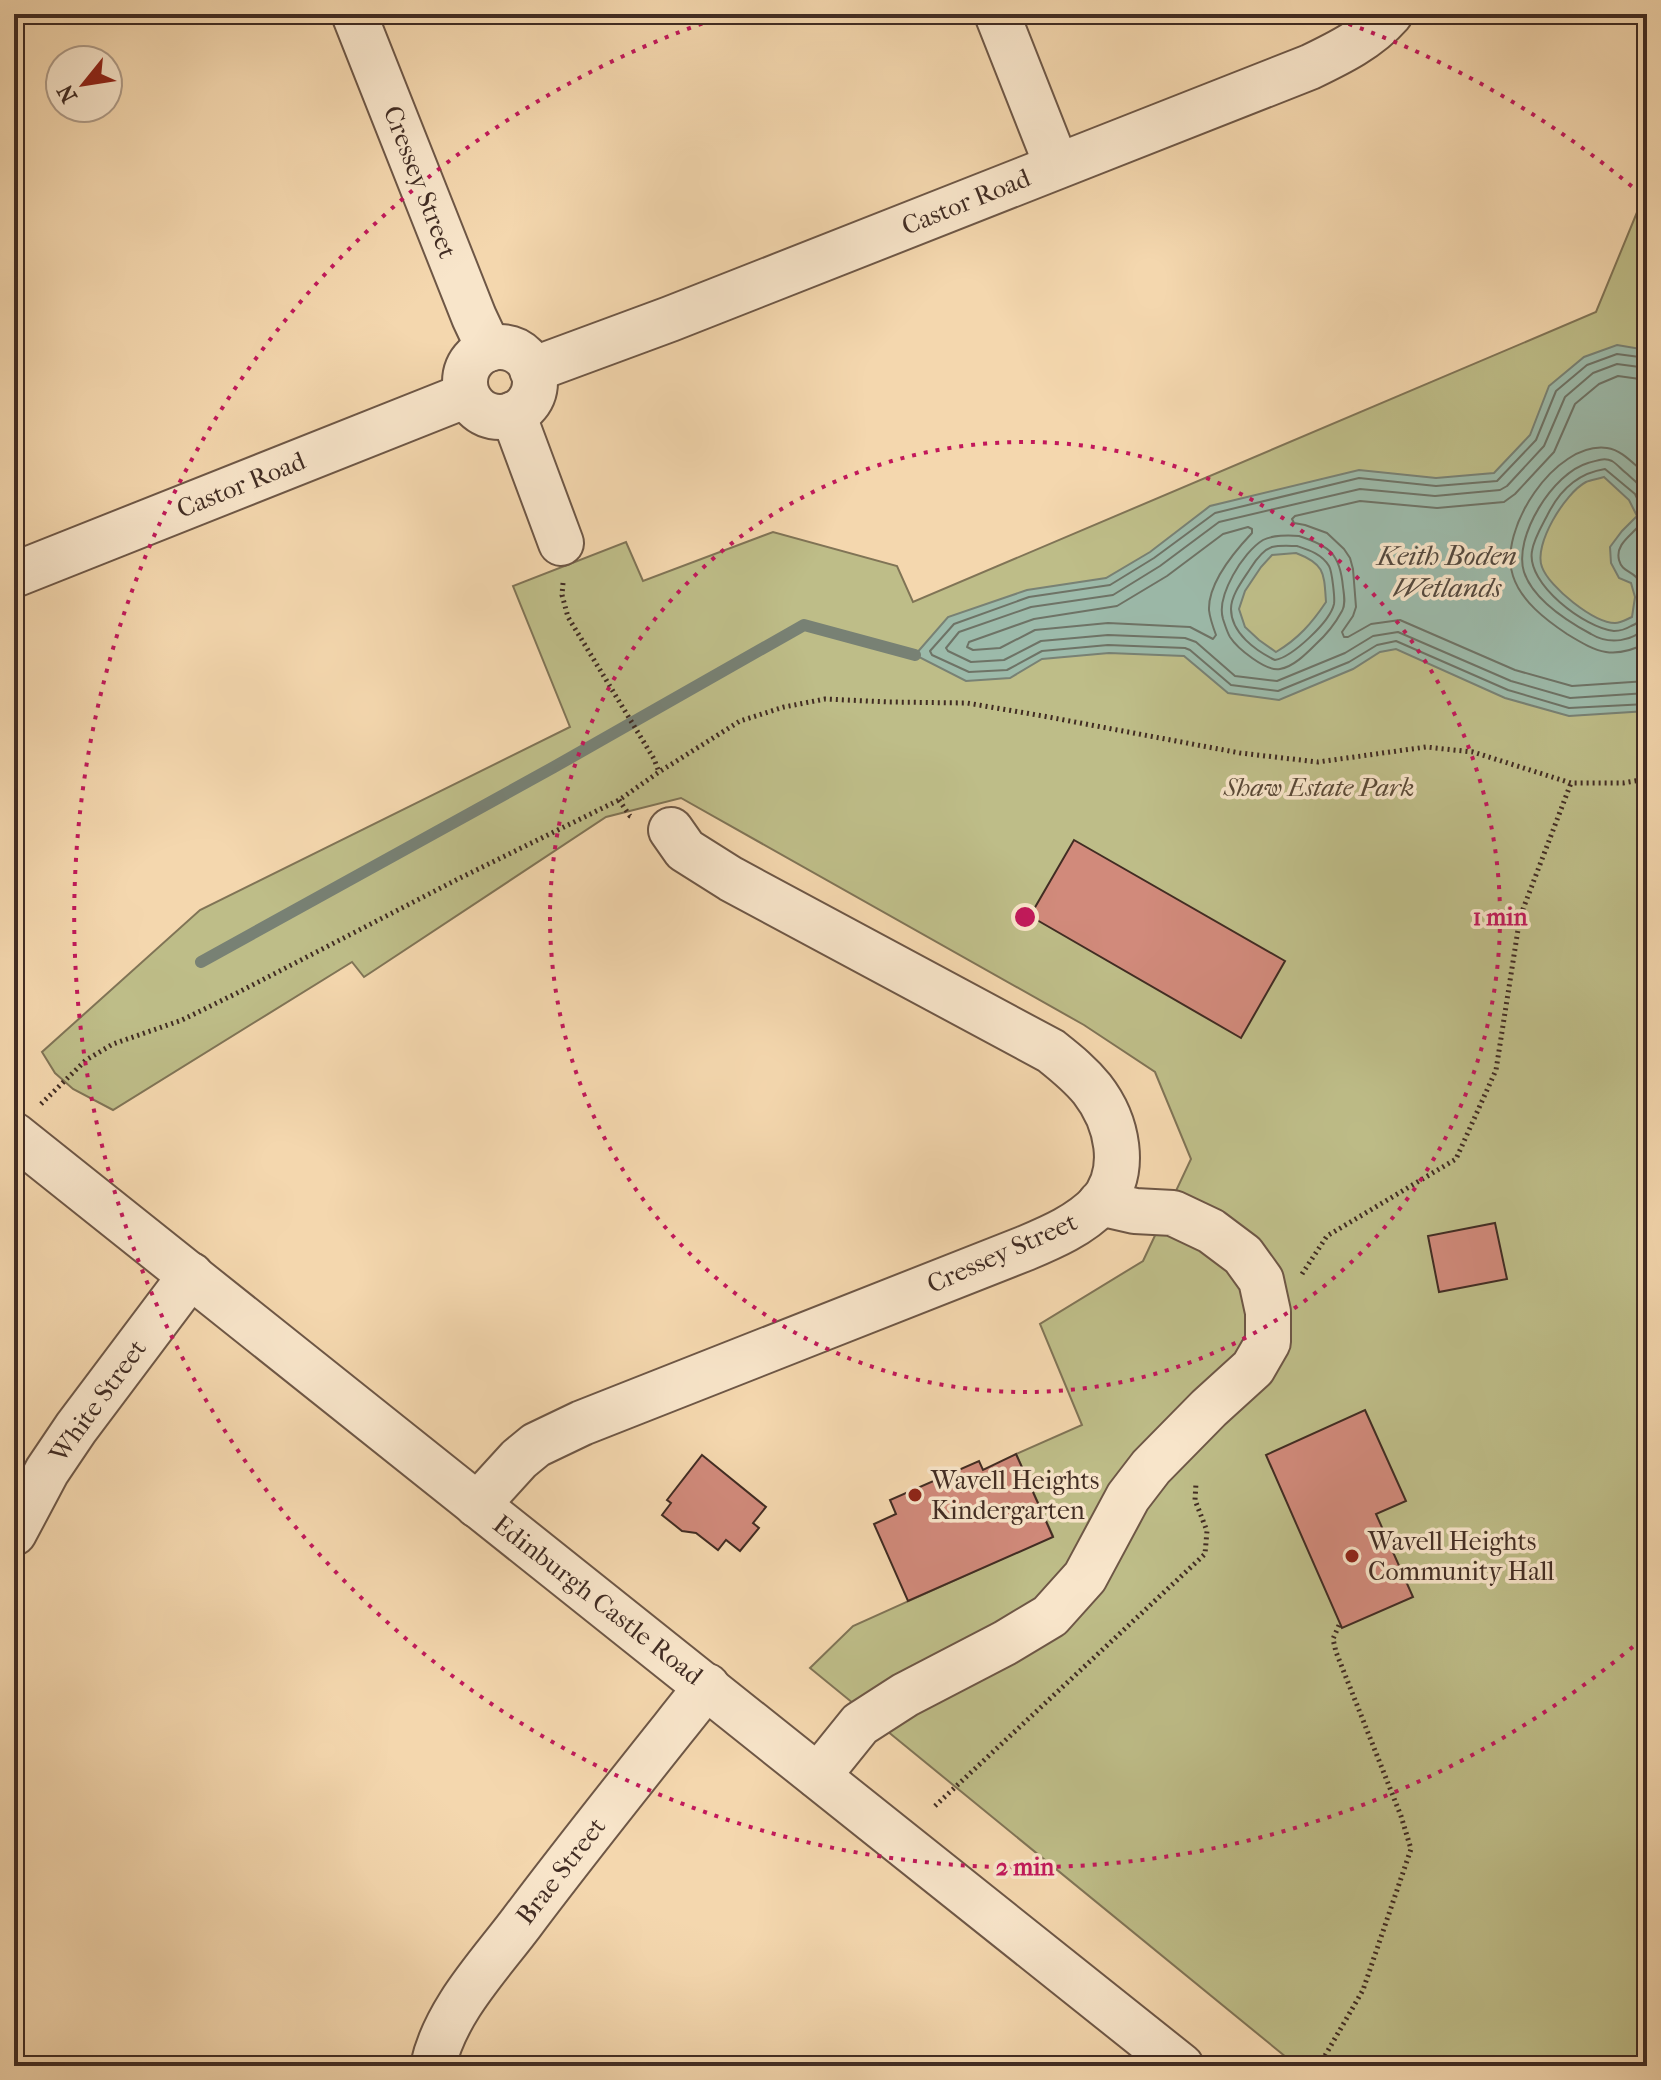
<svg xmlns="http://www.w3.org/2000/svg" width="1661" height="2080" viewBox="0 0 1661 2080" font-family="'IM FELL French Canon',serif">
  <rect width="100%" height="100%" fill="#f4d7ae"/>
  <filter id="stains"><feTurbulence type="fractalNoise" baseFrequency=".0025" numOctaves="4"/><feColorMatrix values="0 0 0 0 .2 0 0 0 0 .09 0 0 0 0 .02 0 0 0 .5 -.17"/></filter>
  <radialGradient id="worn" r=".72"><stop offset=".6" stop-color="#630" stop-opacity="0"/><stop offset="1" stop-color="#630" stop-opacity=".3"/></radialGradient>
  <!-- green -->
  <path fill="#bebd88" stroke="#807456" stroke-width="2" d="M1647 188V2066H1297L810 1668 853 1626 1053 1536 1016 1454 1082 1425 1040 1324 1143 1261 1191 1159 1155 1072 1084 1025 681 798 606 817 364 977 352 962 113 1110 73 1089 55 1073 42 1052 200 910 570 727 513 586 626 542 643 581 773 532 897 566 913 602 1596 312Z"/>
  <!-- water -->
  <path fill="#9cbaaa" stroke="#788174" stroke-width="2" fill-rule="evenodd" d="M1617 345 1647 350V711L1569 716 1505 698 1396 649 1380 652 1353 669 1279 700 1228 693 1184 656 1109 653 1042 659 1010 678 966 681 915 655 948 617 1027 590 1106 578 1150 552 1210 506 1359 470 1436 478 1494 473 1530 435 1549 386 1584 357ZM1604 477 1629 500 1637 516 1622 531 1610 547 1611 563 1619 578 1631 583 1635 597 1632 617C1627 619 1621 623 1615 623 1594 623 1549 587 1542 567 1533 545 1565 493 1586 482 1591 480 1598 479 1604 477ZM1296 553C1325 564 1324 573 1326 602 1312 623 1298 639 1276 652L1259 640 1245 627 1239 609 1245 591 1261 567 1272 555Z"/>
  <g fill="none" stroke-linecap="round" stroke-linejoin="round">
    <!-- shore -->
    <g stroke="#6e7366" stroke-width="2">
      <path d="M1647 358 1617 354 1587 365 1556 391 1536 440 1497 481 1436 486 1359 478 1215 513 1154 558 1110 585 1029 597 954 624 930 651 932 655 969 672 1007 670 1042 651 1108 645 1185 648 1190 650 1231 685 1278 691 1349 662 1377 645 1396 641 1508 690 1569 708 1647 704"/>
      <path d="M1647 368 1617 364 1593 373 1565 397 1544 446 1507 486 1500 490 1435 496 1360 489 1219 522 1160 566 1113 595 1031 607 959 632 946 648 948 651 971 662 1004 660 1041 641 1108 635 1185 638 1196 642 1235 676 1277 681 1345 653 1373 636 1398 632 1511 681 1570 698 1647 693"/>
      <path d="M1647 380 1618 376 1599 384 1575 404 1554 452 1515 494 1504 502 1437 508 1360 501 1295 516 1292 519 1294 523 1305 525 1327 533 1344 549 1350 558 1353 569 1356 607 1353 616 1342 632 1344 637H1348L1371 624 1400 620 1515 670 1572 686 1647 681"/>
      <path d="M1605 469 1635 494 1645 515C1641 532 1614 540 1619 560 1622 571 1629 570 1636 577 1644 585 1644 608 1640 618 1638 623 1636 624 1631 626 1626 629 1620 631 1614 631 1585 628 1526 584 1532 551 1534 538 1543 524 1549 512 1561 489 1579 473 1605 469Z"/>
      <path d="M1647 475C1635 466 1623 450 1607 448 1555 441 1497 531 1513 576 1521 601 1546 620 1567 634 1598 653 1613 660 1647 643"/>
      <path d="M1647 495C1642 486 1634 480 1626 473 1621 469 1617 464 1612 461 1604 457 1596 461 1588 463 1553 473 1513 537 1524 572 1533 599 1567 621 1591 634 1609 645 1633 642 1647 626"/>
      <path d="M1248 527 1252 529V533C1234 552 1208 583 1209 610 1210 619 1213 627 1216 635L1213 639 1190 627 1108 623 1035 630 1000 648 973 650 967 647 969 642 1034 619 1117 606 1167 576 1223 534Z"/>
      <path d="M1299 536C1330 546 1340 554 1343 587 1344 595 1346 604 1342 611 1335 624 1325 636 1315 645 1306 654 1293 667 1280 669 1266 672 1237 648 1230 637 1227 632 1225 625 1223 619 1216 596 1243 552 1263 540 1272 535 1289 535 1299 536Z"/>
      <path d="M1297 546C1309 550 1322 554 1329 566 1332 571 1335 598 1334 604 1330 622 1292 657 1275 660 1256 651 1231 633 1231 609 1231 595 1243 580 1250 569 1255 561 1263 550 1272 547 1280 545 1290 546 1297 546Z"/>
    </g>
    <!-- stream -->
    <path stroke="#788174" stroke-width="12" d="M201 962 554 767 804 625 915 655"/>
  </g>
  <!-- building -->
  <g fill="#d18a7b" stroke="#412c23" stroke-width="2">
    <path d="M1074 840 1285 961 1241 1038 1030 916Z"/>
    <path d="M1495 1223 1507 1279 1439 1292 1428 1236Z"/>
    <path d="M1365 1410 1406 1501 1376 1514 1413 1597 1342 1628 1266 1455Z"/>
    <path d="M1016 1454 1053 1537 908 1601 874 1524 896 1514 890 1500 979 1461 983 1470Z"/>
    <path d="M702 1455 766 1507 753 1523 759 1528 740 1551 726 1540 718 1550 696 1533 682 1531 662 1515 671 1503 667 1500Z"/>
  </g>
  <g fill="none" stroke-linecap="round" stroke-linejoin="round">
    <defs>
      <g id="minor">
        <path d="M354 14 474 317 489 349"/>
        <path d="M997 14 1057 166"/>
        <circle cx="500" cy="382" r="35"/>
        <path d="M532 370 670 319 1310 67C1339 53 1368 39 1390 14"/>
        <path d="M513 414 561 543"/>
        <path d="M14 575 467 395"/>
        <path d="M14 1135 1181 2066"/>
        <path d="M477 1505 519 1459 536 1445 582 1423 1026 1248C1052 1237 1080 1225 1100 1204 1129 1171 1117 1121 1092 1089 1080 1074 1066 1063 1051 1051L731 879 685 850 671 830"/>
        <path d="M14 1533 47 1471 76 1428 191 1275"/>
        <path d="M818 1776 860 1724 905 1695 1005 1643 1050 1616 1085 1577 1128 1497 1151 1467 1209 1408 1253 1368 1268 1342V1312L1261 1280 1243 1255 1211 1231 1173 1213 1135 1211 1100 1203"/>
        <path d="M433 2066C445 2011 489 1966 522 1922 582 1842 645 1764 707 1686"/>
      </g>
    </defs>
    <!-- minor casing -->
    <use href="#minor" stroke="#6e5746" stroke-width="48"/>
    <!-- path -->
    <g stroke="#412c23" stroke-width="5" stroke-dasharray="2 4" stroke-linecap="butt">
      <path d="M563 583 562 595 568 617 654 759 659 772"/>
      <path d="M619 800 630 816 633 817"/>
      <path d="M41 1104 86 1060 113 1044 182 1020 235 994 458 879 619 800 659 772 740 721 784 707 825 699 889 702 967 703 1043 716 1240 753 1318 762 1426 747 1473 752 1571 783H1623L1647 779"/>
      <path d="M1302 1274 1327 1236 1456 1159 1496 1070 1520 917 1571 783"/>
      <path d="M935 1806 1205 1554 1207 1531 1195 1500 1196 1483"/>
      <path d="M1319 2066 1363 1990 1411 1849 1401 1816 1336 1652 1333 1639 1340 1623"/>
    </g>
    <!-- minor -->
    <use href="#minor" stroke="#f8e5ca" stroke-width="44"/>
  </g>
  <!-- distance rings -->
  <g fill="none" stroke="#c2185b" stroke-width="4" stroke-dasharray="4 8">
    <circle cx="1025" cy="917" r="475"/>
    <path d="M1642 1639A950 950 0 1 1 724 16M1326 16A950 950 0 0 1 1642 195"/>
  </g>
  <!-- markers -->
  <g fill="#8f2418" stroke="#f8e5ca" stroke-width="3">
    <circle cx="915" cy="1495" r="8"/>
    <circle cx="1352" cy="1556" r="8"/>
  </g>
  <g text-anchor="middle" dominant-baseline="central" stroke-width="7" stroke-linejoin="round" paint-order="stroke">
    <!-- street labels -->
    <g font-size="26" fill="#412c23" stroke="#f8e5ca">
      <text transform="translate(420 182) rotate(69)">Cressey Street</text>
      <text transform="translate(966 202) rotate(-22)">Castor Road</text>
      <text transform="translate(241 485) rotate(-22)">Castor Road</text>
      <text transform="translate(1002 1253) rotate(-24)">Cressey Street</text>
      <text transform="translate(98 1401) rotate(-54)">White Street</text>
      <text transform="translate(598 1600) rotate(38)">Edinburgh Castle Road</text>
      <text transform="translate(561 1871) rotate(-52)">Brae Street</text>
    </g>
    <!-- park labels -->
    <g font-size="26" font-style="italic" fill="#5a4937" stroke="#f8e5ca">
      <text x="1319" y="787">Shaw Estate Park</text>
    </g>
    <!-- poi labels -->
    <g font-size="26" fill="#412c23" stroke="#f8e5ca" text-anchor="start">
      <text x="931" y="1480">Wavell Heights<tspan x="931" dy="30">Kindergarten</tspan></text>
      <text x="1368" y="1541">Wavell Heights<tspan x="1368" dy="30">Community Hall</tspan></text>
    </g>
    <!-- water labels -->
    <g font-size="28" font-style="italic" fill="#53483e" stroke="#f8e5ca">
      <text x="1447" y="555">Keith Boden<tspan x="1447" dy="32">Wetlands</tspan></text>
    </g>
  </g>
  <circle cx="1025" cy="917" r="12" fill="#c2185b" stroke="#f8e5ca" stroke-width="4"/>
  <g font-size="24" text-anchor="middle" font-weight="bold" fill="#c2185b" stroke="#f8e5ca" stroke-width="7" stroke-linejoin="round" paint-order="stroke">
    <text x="1500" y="925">1 min</text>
    <text x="1025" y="1875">2 min</text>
  </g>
  <!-- margin -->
  <rect width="1661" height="2080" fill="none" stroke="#f4d7ae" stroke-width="48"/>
  <rect x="16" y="16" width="1629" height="2048" fill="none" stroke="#412c23" stroke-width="4"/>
  <rect x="24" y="24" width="1613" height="2032" fill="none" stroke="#412c23" stroke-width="2"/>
  <!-- north arrow -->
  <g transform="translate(84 84) rotate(240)"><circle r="38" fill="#f8e5ca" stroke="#af9b87" stroke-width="2"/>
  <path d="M0-6L14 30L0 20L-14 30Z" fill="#8f2418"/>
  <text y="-12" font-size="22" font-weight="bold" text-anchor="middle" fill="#412c23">N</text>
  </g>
  <rect width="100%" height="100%" filter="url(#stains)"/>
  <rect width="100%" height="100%" fill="url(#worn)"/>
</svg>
